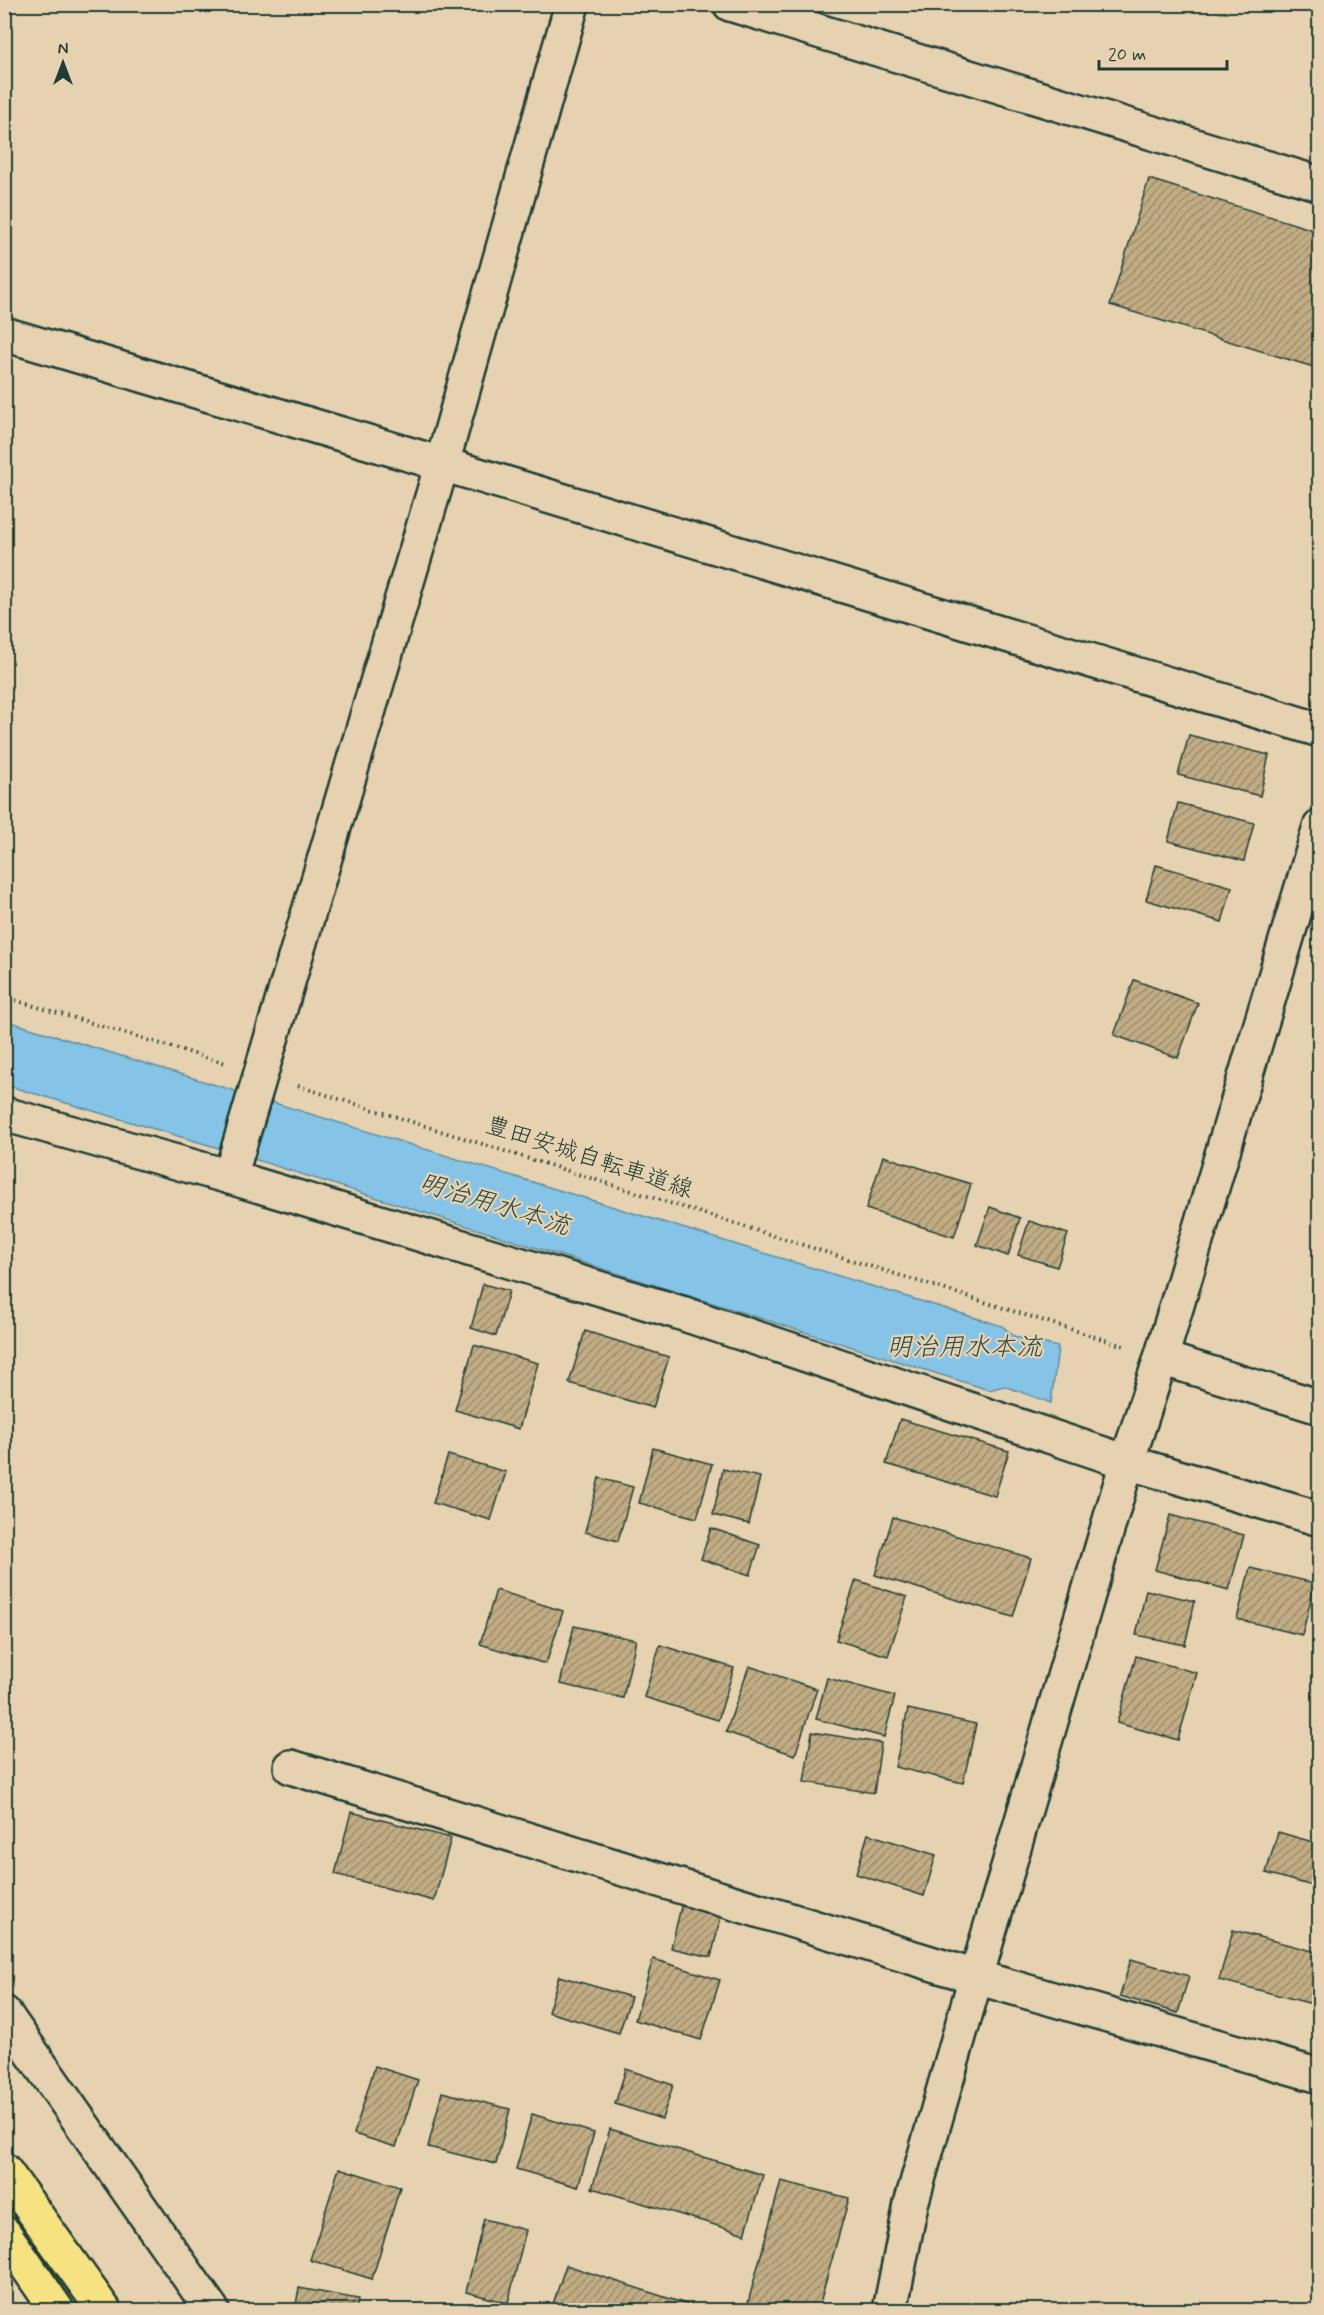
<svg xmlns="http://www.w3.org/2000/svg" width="1324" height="2315" viewBox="0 0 1324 2315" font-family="Mynerve,'Klee One',sans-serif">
  <defs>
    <pattern id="building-hatch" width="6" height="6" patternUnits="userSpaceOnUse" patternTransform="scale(1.5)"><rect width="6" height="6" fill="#c1ac84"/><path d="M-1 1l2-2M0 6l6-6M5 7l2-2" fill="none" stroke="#9c8d6d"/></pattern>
  </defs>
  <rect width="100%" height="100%" fill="#e6d2b0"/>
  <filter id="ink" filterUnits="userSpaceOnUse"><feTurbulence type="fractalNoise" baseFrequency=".0167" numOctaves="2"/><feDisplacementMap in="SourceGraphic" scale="12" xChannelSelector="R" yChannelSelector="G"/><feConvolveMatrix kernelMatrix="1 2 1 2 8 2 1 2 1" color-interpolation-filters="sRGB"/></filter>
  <g filter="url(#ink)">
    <!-- water -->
    <path fill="#85c4e6" stroke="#5c8e9f" stroke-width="1.5" d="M4 1020 1002 1326 1014 1336 1058 1347 1051 1403 1004 1386 989 1390 212 1146 5 1085Z"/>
    <!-- building -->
    <g fill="url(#building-hatch)" stroke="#1f3d34" stroke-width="1.5">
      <path d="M1149 179 1320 232V369L1110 305Z"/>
      <path d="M1189 735 1269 755 1260 796 1178 775Z"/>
      <path d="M1178 803 1254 823 1244 861 1168 841Z"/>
      <path d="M1156 865 1232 887 1222 922 1146 900Z"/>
      <path d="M1134 980 1198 1003 1178 1058 1114 1035Z"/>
      <path d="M883 1156 971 1184 954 1237 866 1209Z"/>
      <path d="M990 1207 1020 1218 1008 1256 977 1245Z"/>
      <path d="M1029 1221 1068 1234 1057 1267 1018 1255Z"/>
      <path d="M483 1284 509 1291 496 1336 471 1328Z"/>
      <path d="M585 1331 669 1357 653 1408 569 1383Z"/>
      <path d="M474 1345 538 1363 519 1429 455 1410Z"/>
      <path d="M900 1419 1009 1451 995 1496 886 1464Z"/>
      <path d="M653 1448 712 1464 697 1518 639 1503Z"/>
      <path d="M448 1455 506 1472 491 1520 433 1503Z"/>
      <path d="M723 1469 760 1477 749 1524 713 1515Z"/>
      <path d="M599 1478 633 1487 618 1541 585 1532Z"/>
      <path d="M1170 1515 1244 1535 1229 1590 1155 1570Z"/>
      <path d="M893 1517 1031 1558 1013 1617 875 1575Z"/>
      <path d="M711 1528 760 1545 750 1575 701 1559Z"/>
      <path d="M1250 1568 1315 1583 1302 1635 1237 1619Z"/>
      <path d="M856 1580 907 1597 888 1656 836 1640Z"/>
      <path d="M496 1590 563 1611 546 1664 480 1644Z"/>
      <path d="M1146 1590 1195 1601 1185 1645 1136 1635Z"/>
      <path d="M574 1626 636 1640 623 1698 560 1684Z"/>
      <path d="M660 1645 734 1668 718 1720 644 1697Z"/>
      <path d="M1136 1656 1197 1673 1178 1740 1117 1723Z"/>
      <path d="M749 1666 817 1689 795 1755 726 1732Z"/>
      <path d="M827 1678 895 1696 884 1737 816 1719Z"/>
      <path d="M908 1709 976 1724 963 1783 895 1767Z"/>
      <path d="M812 1732 881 1743 874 1793 804 1782Z"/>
      <path d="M351 1812 451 1838 434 1901 335 1874Z"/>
      <path d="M1278 1832 1320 1844V1888L1266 1873Z"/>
      <path d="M868 1834 936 1855 924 1896 856 1874Z"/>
      <path d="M682 1903 722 1912 711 1957 671 1948Z"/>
      <path d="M1233 1930 1320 1953V1980L1313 2004 1219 1980Z"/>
      <path d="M653 1959 720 1980 701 2040 635 2020Z"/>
      <path d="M1131 1959 1189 1976 1178 2013 1120 1996Z"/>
      <path d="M559 1976 631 1997 619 2033 548 2012Z"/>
      <path d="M375 2066 418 2080 396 2147 354 2134Z"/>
      <path d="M626 2069 673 2085 662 2119 615 2104Z"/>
      <path d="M442 2092 510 2109 496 2164 428 2147Z"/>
      <path d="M532 2114 594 2133 578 2187 516 2169Z"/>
      <path d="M610 2129 763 2175 745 2234 592 2188Z"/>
      <path d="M339 2168 400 2187 372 2279 310 2260Z"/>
      <path d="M781 2181 849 2198 818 2310H746Z"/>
      <path d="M484 2219 526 2230 508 2303 466 2292Z"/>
      <path d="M566 2265 689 2305 687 2310H551Z"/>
      <path d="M299 2288 358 2299 356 2310H295Z"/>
    </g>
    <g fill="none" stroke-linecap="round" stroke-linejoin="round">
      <defs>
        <g id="street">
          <path d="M730 4 1320 184"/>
          <path d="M4 334 442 464 1320 730"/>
          <path d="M4 1114 230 1177 681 1313 1127 1462 1320 1519"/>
          <path d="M230 1177 442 464 572 4"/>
          <path d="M1161 1358 1320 1407"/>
          <path d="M291 1767 976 1977 1320 2076"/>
          <path d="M4 2013 212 2310"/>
        </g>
        <path id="secondary" d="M890 2310 911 2204 976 1977 1127 1462 1161 1358 1320 827"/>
        <g id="highway">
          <path d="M4 2170 104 2310"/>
          <path d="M4 2233 57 2310"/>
        </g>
      </defs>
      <!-- street casing -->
      <use href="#street" stroke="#1f3d34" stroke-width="38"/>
      <!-- secondary casing -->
      <use href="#secondary" stroke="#1f3d34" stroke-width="38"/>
      <!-- highway casing -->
      <use href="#highway" stroke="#1f3d34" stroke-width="38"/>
      <!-- path -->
      <g stroke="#1f3d34" stroke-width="4" stroke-dasharray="1.5 4.5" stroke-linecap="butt">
        <path d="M4 997 225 1063"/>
        <path d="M298 1086 1124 1346"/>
      </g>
      <!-- street -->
      <use href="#street" stroke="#e6d2b0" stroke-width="33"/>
      <!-- secondary -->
      <use href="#secondary" stroke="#e6d2b0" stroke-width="33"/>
      <!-- highway -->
      <use href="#highway" stroke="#f7e281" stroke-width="33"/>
    </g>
  </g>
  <g text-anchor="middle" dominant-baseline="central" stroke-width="4.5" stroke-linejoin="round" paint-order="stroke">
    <!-- street labels -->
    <g font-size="24" fill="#1f3d34" stroke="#e6d2b0">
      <text transform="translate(589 1158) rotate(18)">豊田安城自転車道線</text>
    </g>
    <!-- water labels -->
    <g font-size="26" font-style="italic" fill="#294a46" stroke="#e6d2b0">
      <text transform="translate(494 1205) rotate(17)">明治用水本流</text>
      <text x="964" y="1348">明治用水本流</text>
    </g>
  </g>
  <!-- margin -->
  <rect width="1324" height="2315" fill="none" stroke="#e6d2b0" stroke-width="24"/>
  <rect x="12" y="12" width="1300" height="2291" fill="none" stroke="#1f3d34" stroke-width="2" filter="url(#ink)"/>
  <!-- north arrow -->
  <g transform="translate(63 63)" stroke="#e6d2b0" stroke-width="4.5" paint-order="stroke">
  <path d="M0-4.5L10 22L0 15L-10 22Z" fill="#1f3d34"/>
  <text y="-9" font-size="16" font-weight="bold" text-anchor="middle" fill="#1f3d34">N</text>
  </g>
  <!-- scale -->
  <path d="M1099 60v9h128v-9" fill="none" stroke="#1f3d34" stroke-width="3"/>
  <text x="1108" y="60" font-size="18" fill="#1f3d34" stroke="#e6d2b0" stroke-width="4.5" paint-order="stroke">20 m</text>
</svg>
